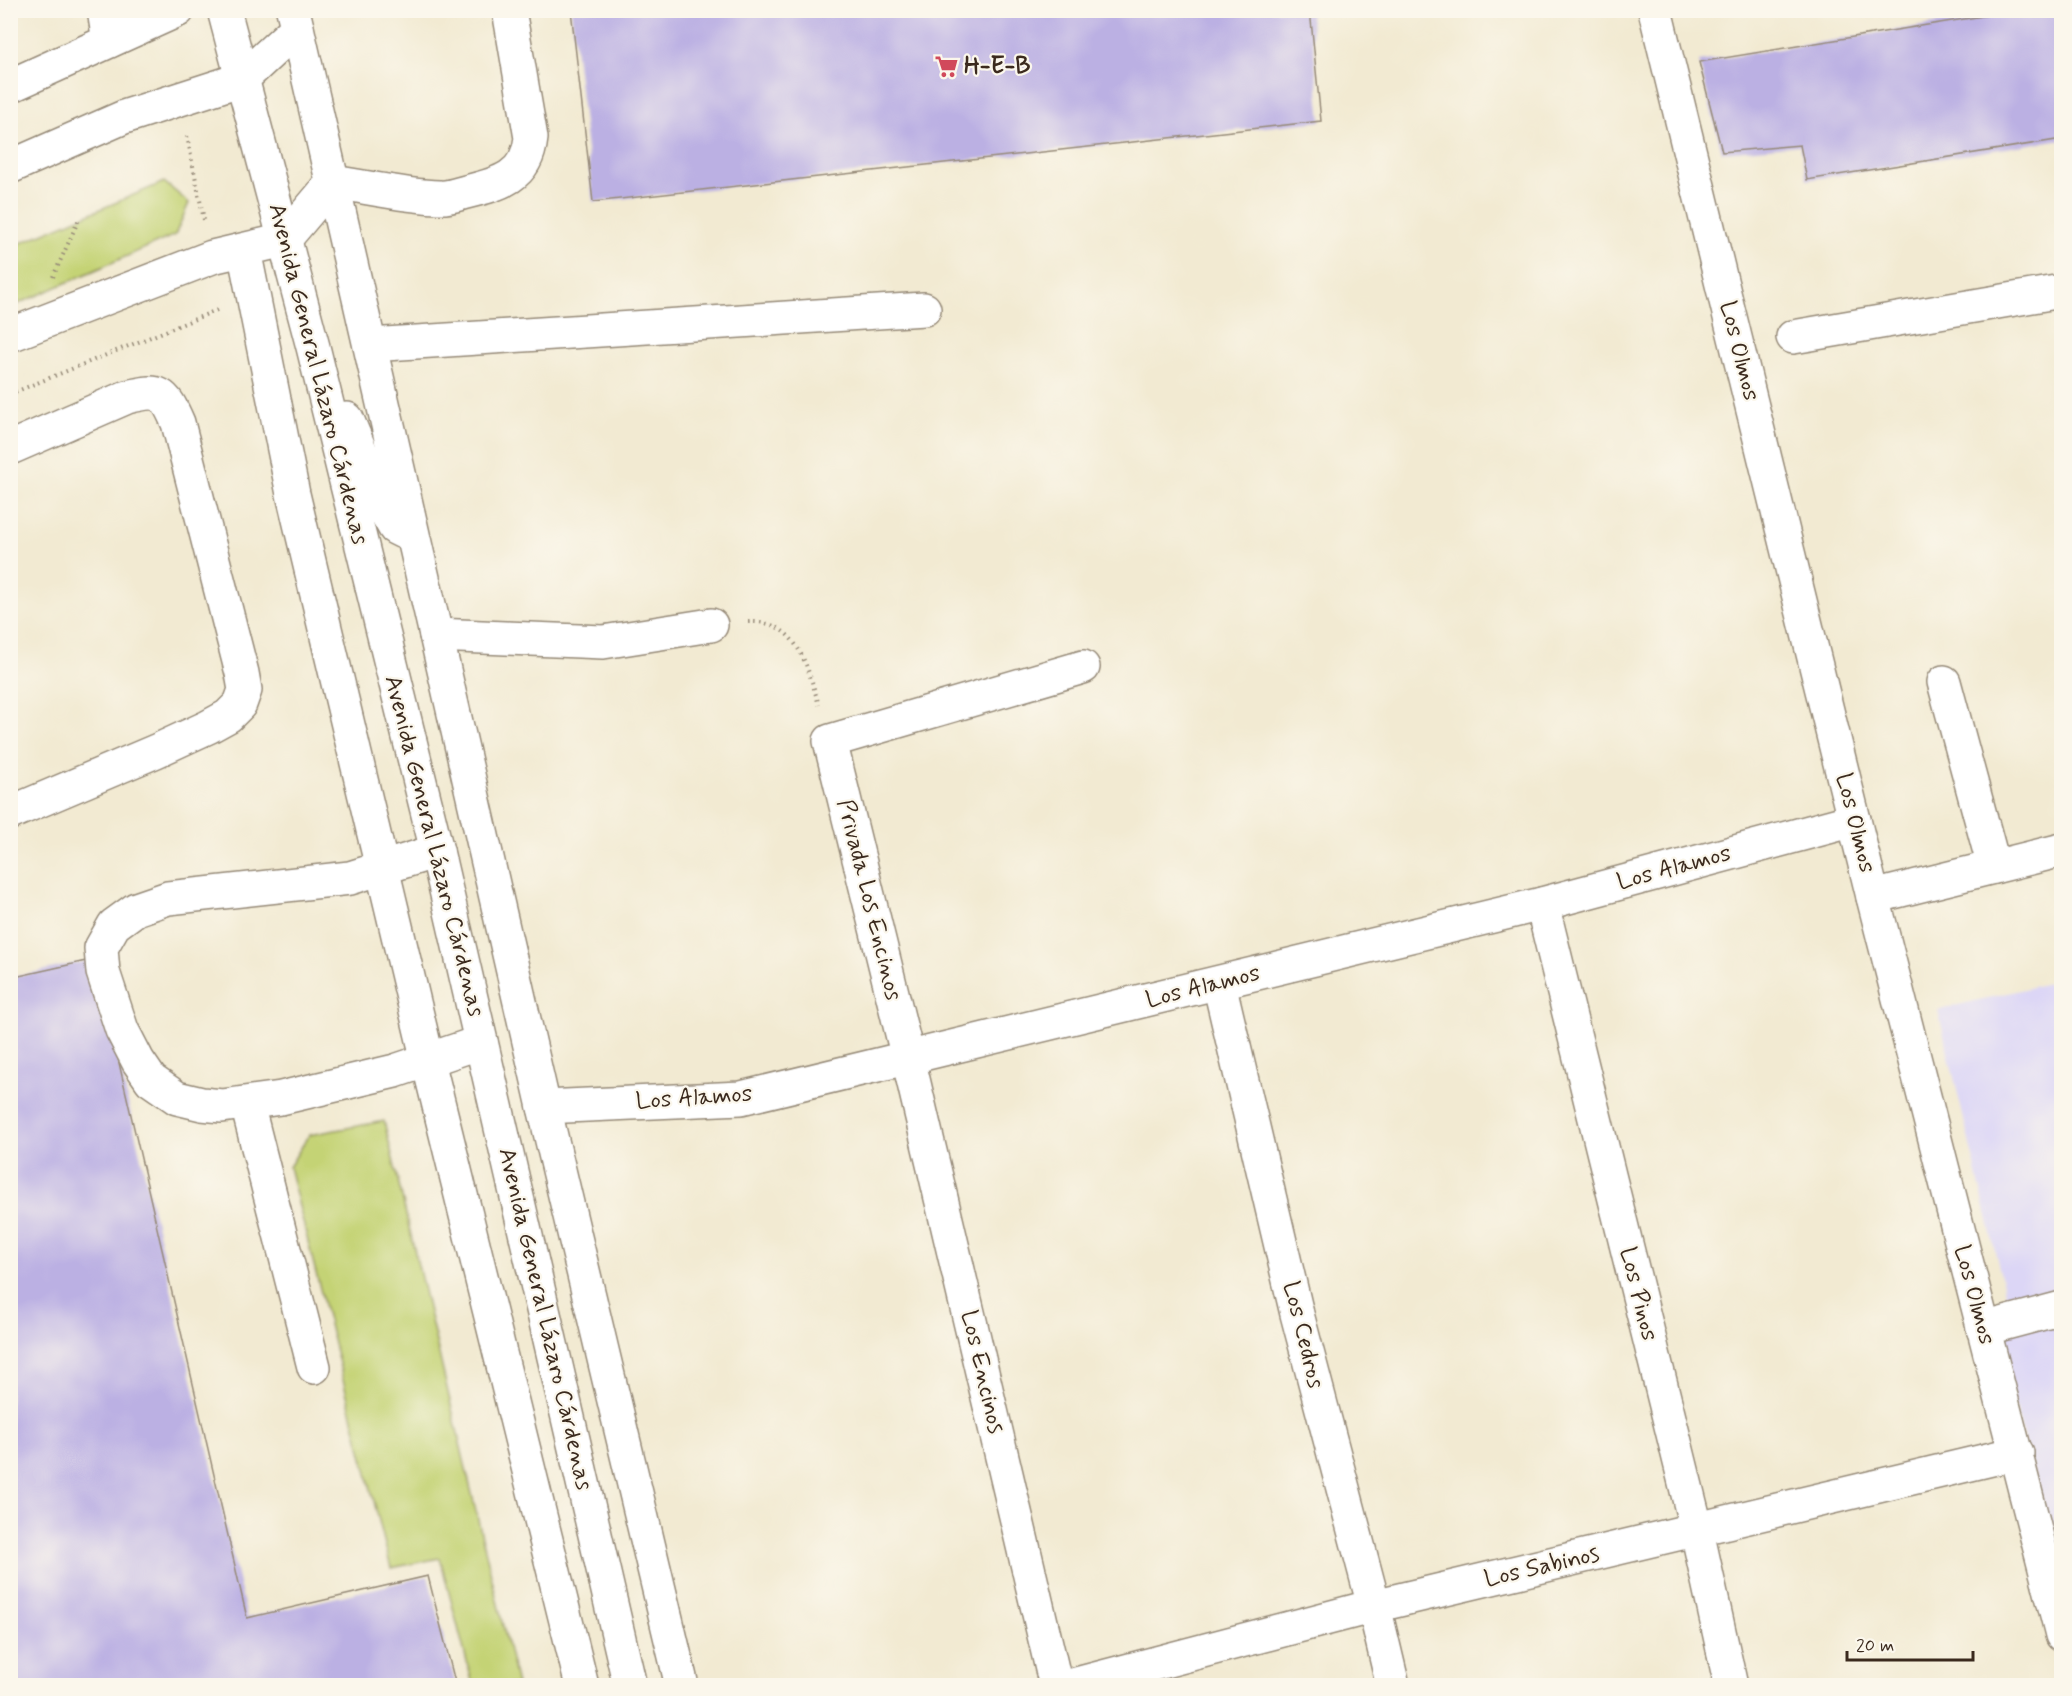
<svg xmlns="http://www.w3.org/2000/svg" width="2072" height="1696" viewBox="0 0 2072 1696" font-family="Mynerve,sans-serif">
  <rect width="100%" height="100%" fill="#fbf7ec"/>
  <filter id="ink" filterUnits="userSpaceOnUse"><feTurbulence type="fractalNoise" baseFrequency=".0167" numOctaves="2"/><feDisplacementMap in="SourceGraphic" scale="12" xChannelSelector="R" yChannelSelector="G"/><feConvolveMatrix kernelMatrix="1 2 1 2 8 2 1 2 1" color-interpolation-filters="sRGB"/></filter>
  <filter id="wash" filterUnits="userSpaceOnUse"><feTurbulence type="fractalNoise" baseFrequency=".008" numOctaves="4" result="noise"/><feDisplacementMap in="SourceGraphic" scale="24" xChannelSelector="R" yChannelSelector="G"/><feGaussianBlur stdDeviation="1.35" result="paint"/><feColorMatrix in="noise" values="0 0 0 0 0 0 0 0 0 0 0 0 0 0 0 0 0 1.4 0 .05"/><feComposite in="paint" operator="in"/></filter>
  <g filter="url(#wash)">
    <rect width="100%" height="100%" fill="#f2ead2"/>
    <!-- built -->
    <g fill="#dcd6f6">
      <path d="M2061 980V1301L2010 1314 1938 1010Z"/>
      <path d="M2061 1316V1562H2059L1994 1334Z"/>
    </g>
    <!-- green -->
    <g fill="#c4d375" stroke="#807e4a" stroke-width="1.5">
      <path d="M164 182 189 203 175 235 11 307V247Z"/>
      <path d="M384 1121 517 1685H473L440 1558 391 1568 289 1167 309 1135Z"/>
    </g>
    <g id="blocks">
      <!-- building -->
      <g fill="#bbb0e3">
        <path d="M571 10H1310L1321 121 593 202Z"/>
        <path d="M2020 10H2062V139L1807 180 1800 145 1722 152 1699 62Z"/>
        <path d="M95 959 247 1618 428 1576 456 1686H10V978Z"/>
      </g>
    </g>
  </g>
  <g filter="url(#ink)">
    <use href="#blocks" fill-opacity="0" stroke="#968a78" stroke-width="1.5"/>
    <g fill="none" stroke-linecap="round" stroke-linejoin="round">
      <defs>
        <g id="minor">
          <path d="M104 10 109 41"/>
          <path d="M224 10 313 347 437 851 630 1686"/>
          <path d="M293 10 544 1107 682 1686"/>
          <path d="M1655 10C1728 307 1799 605 1874 901 1936 1146 2001 1390 2062 1635"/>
          <path d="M10 86 178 10"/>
          <path d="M10 167 124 117 242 79 297 28"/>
          <path d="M333 182C367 187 406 196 439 197 448 198 458 194 466 192 500 184 527 177 531 138L509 10"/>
          <path d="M244 250 293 494 428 1061 582 1686"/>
          <path d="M10 335 212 257 284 240 333 182"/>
          <path d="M1793 337 2062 291"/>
          <path d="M370 345 924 309"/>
          <path d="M347 419 387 514 395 528 403 532"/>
          <path d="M10 448 127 397C160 389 164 391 178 423L242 673 245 690 240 704 228 716 208 727 156 751 10 813"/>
          <path d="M436 635 603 642 711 625"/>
          <path d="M1944 682 1994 867"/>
          <path d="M437 851 350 878 168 898 136 909 114 925 101 948 103 972 122 1030 138 1061 151 1080 177 1098 202 1104 222 1106 281 1098 395 1071 481 1042"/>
          <path d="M1873 897 2062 850"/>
          <path d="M1542 904 1697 1531 1731 1686"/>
          <path d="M1219 983 1297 1314 1374 1606 1393 1686"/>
          <path d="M247 1104 314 1367"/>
          <path d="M544 1107 741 1098 1542 904 1854 820"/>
          <path d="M1983 1329 2062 1308"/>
          <path d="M1056 1686 908 1058 830 741 1083 667"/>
          <path d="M1069 1686 1374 1606 2017 1453"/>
        </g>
      </defs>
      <!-- minor casing -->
      <use href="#minor" stroke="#968a78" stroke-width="36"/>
      <!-- path -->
      <g stroke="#968a78" stroke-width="4" stroke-dasharray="1.5 4.5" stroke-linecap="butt">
        <path d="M187 136 204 220"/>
        <path d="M53 277 80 217"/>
        <path d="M10 394 217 310"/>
        <path d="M748 622C798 619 807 667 819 705"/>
      </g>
      <!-- minor -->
      <use href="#minor" stroke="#fff" stroke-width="33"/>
    </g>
  </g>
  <!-- icons -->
  <defs>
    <symbol id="supermarket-bare" viewBox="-9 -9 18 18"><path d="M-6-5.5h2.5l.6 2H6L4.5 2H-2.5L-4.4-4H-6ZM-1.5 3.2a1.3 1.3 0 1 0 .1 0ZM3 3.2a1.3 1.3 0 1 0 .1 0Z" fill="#d1495b" stroke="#fbf7ec" stroke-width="2.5" paint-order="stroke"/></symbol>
  </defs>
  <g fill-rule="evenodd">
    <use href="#supermarket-bare" x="930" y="50" width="33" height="33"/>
  </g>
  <g text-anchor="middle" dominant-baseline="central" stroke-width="4.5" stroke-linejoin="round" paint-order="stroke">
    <!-- poi labels -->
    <g font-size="24" font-weight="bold" fill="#3b2a1e" stroke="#fbf7ec" text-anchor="start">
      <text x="964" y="66">H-E-B</text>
    </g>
    <!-- street labels -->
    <g font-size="24" fill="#3b2a1e" stroke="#fbf7ec">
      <text transform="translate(1739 351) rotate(76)">Los Olmos</text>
      <text transform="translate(318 374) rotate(76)">Avenida General Lázaro Cárdenas</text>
      <text transform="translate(1855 823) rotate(76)">Los Olmos</text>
      <text transform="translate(434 846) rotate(76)">Avenida General Lázaro Cárdenas</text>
      <text transform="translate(1674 868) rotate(-15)">Los Alamos</text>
      <text transform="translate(869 900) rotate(76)">Privada Los Encinos</text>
      <text transform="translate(1203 987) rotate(-14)">Los Alamos</text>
      <text transform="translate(694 1098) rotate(-4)">Los Alamos</text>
      <text transform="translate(1638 1294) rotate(76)">Los Pinos</text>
      <text transform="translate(1974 1295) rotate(75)">Los Olmos</text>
      <text transform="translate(545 1319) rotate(77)">Avenida General Lázaro Cárdenas</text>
      <text transform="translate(1303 1335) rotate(76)">Los Cedros</text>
      <text transform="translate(982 1372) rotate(77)">Los Encinos</text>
      <text transform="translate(1542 1567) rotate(-13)">Los Sabinos</text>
    </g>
  </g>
  <!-- margin -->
  <rect width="2072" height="1696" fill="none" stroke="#fbf7ec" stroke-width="36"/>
  <!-- scale -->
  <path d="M1847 1651v9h126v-9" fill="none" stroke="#3b2a1e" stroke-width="3"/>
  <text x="1856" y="1651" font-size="18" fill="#3b2a1e" stroke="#fbf7ec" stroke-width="4.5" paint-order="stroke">20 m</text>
</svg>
